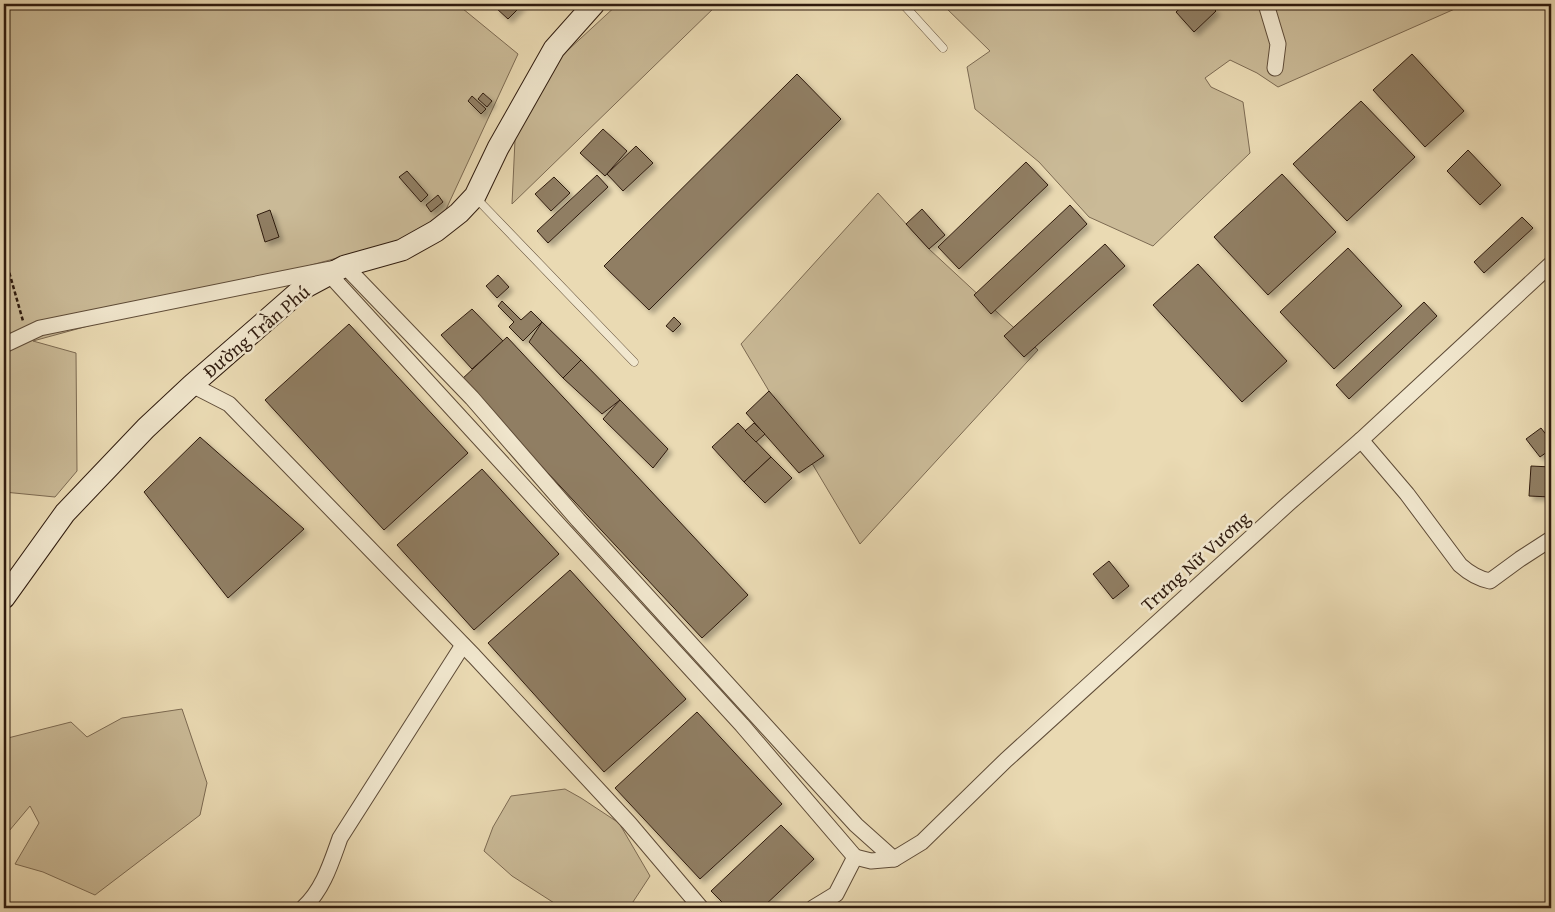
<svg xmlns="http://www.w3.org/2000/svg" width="1555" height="912" viewBox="0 0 1555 912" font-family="'Gentium Book Plus',serif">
  <defs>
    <filter id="shadow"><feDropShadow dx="4" dy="4" stdDeviation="2.5" flood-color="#0004"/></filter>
  </defs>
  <rect width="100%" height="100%" fill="#eadab3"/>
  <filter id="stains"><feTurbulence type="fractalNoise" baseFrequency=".004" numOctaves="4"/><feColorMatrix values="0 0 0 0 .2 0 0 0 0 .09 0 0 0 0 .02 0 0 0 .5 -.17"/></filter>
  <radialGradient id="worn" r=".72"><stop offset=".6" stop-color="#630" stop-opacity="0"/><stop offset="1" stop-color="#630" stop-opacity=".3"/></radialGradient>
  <!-- green -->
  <g fill="#caba97" stroke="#7c6a52">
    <path d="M4 4H457L518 54 436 231 33 341 76 353 77 471 55 497 4 492Z"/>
    <path d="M618 4H718L512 204 517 97Z"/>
    <path d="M942 4H1466L1278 87 1257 73 1230 60 1205 78 1211 87 1243 102 1250 153 1153 246 1089 217 1039 162 975 109 967 67 990 51Z"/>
    <path d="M878 193 929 249 1038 350 860 544 741 344Z"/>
    <path d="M182 709 207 783 200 815 95 895 43 872 15 864 39 823 30 806 4 837V739L71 722 87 737 122 718Z"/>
    <path d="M565 789 581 798 619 823 650 876 629 908H562L512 876 484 851 493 827 511 796Z"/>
  </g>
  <!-- building -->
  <g fill="#907e64" stroke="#2f1b0e" filter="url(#shadow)">
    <path d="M500 4H523L508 19 496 8Z"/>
    <path d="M1185 4H1209L1216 11 1194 32 1176 12Z"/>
    <path d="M1412 54 1464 111 1425 147 1373 90Z"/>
    <path d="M797 74 841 119 649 310 604 266Z"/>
    <path d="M483 93 492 101 487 107 478 99Z"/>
    <path d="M472 96 486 109 481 114 468 101Z"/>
    <path d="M1361 101 1415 157 1347 221 1293 164Z"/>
    <path d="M603 129 627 151 605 176 580 153Z"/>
    <path d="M636 146 653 163 623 191 607 174Z"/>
    <path d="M1468 150 1501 185 1480 205 1447 171Z"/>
    <path d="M1026 162 1048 185 959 269 938 247Z"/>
    <path d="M407 171 428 195 421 202 399 177Z"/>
    <path d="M1282 174 1336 232 1268 295 1214 237Z"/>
    <path d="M597 175 608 187 548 243 537 231Z"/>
    <path d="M554 177 570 193 551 211 535 194Z"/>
    <path d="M438 195 443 202 431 212 426 205Z"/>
    <path d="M1070 205 1087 224 991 314 974 295Z"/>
    <path d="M922 209 945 235 929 249 906 224Z"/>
    <path d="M270 210 279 237 265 242 257 215Z"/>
    <path d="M1522 217 1533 228 1484 273 1474 262Z"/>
    <path d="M1105 244 1125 266 1024 357 1004 336Z"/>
    <path d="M1348 248 1402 306 1334 369 1280 312Z"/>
    <path d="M1198 264 1287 361 1242 402 1153 305Z"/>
    <path d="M498 275 509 287 497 298 486 286Z"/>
    <path d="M502 301 521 320 531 311 542 322 523 341 509 327 514 322 498 306Z"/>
    <path d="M1424 302 1437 316 1349 399 1336 385Z"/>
    <path d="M472 309 503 341 472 369 441 335Z"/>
    <path d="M674 317 681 324 673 332 666 326Z"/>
    <path d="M542 322 581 360 563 378 529 342Z"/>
    <path d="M349 324 468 453 384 530 265 400Z"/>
    <path d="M507 337 748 595 702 638 461 380Z"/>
    <path d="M581 360 620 400 602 414 563 378Z"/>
    <path d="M769 391 824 456 799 473 746 413Z"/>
    <path d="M620 400 668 449 653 468 603 419Z"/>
    <path d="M738 423 771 457 744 482 712 447Z"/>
    <path d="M754 423 765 434 756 442 745 431Z"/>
    <path d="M1541 428 1551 441V449L1540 457 1526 439Z"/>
    <path d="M200 437 304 529 228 598 144 492Z"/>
    <path d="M771 457 792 478 765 503 744 482Z"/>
    <path d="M1531 466 1551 467V497L1529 496Z"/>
    <path d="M482 469 559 554 474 630 397 545Z"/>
    <path d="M1109 561 1129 586 1113 599 1093 574Z"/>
    <path d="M570 570 686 699 604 772 488 643Z"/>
    <path d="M697 712 782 804 700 879 615 788Z"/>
    <path d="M781 825 814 859 762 908H728L711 891Z"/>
  </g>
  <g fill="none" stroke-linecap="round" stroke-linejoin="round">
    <defs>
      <g id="service">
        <path d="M903 4 943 48"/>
        <path d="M476 198 634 362"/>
      </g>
      <g id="minor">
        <path d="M1266 4 1278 44 1275 68"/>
        <path d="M329 274 742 725 855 857"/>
        <path d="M4 345 40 328 345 266 472 398 578 520 856 825 894 859"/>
        <path d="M192 385 229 404 474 656 629 823 701 908"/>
        <path d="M1361 440 1407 494 1460 565C1469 573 1479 579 1490 581L1520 559 1551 539"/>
        <path d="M855 857 871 861 894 859 922 842 1006 760 1289 503 1361 440 1551 264"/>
        <path d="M303 908C323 890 331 863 340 838L463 645"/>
        <path d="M813 908 836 894 855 857"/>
      </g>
      <path id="secondary" d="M4 598 65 513 146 428 192 385 302 289 345 266 402 250 436 231 459 213 475 196 498 148 554 49 594 4"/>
    </defs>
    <!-- service casing -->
    <use href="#service" stroke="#5e4b37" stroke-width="9"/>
    <!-- minor casing -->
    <use href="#minor" stroke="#5e4b37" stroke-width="17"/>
    <!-- secondary casing -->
    <use href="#secondary" stroke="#2f1b0e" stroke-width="23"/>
    <!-- path -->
    <path stroke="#2f1b0e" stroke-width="2.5" stroke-dasharray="4 2.5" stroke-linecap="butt" d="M4 254 23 321"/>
    <!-- service -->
    <use href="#service" stroke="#f1e7ce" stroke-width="8"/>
    <!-- minor -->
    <use href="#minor" stroke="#f1e7ce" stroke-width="15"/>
    <!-- secondary -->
    <use href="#secondary" stroke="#f1e7ce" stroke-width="21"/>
  </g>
  <g text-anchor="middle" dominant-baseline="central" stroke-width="5" stroke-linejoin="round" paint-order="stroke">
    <!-- street labels -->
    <g font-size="19" fill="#2f1b0e" stroke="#f1e7ce">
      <text transform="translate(256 331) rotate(-40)">Đường Trần Phú</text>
      <text transform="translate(1195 561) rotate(-42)">Trưng Nữ Vương</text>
    </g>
  </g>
  <!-- margin -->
  <rect width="1555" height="912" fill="none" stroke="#eadab3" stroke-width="20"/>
  <rect x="5" y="5" width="1545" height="902" fill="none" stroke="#2f1b0e" stroke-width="2.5"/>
  <rect x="10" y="10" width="1535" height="892" fill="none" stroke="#2f1b0e"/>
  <rect width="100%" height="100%" filter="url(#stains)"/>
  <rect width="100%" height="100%" fill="url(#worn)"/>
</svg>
